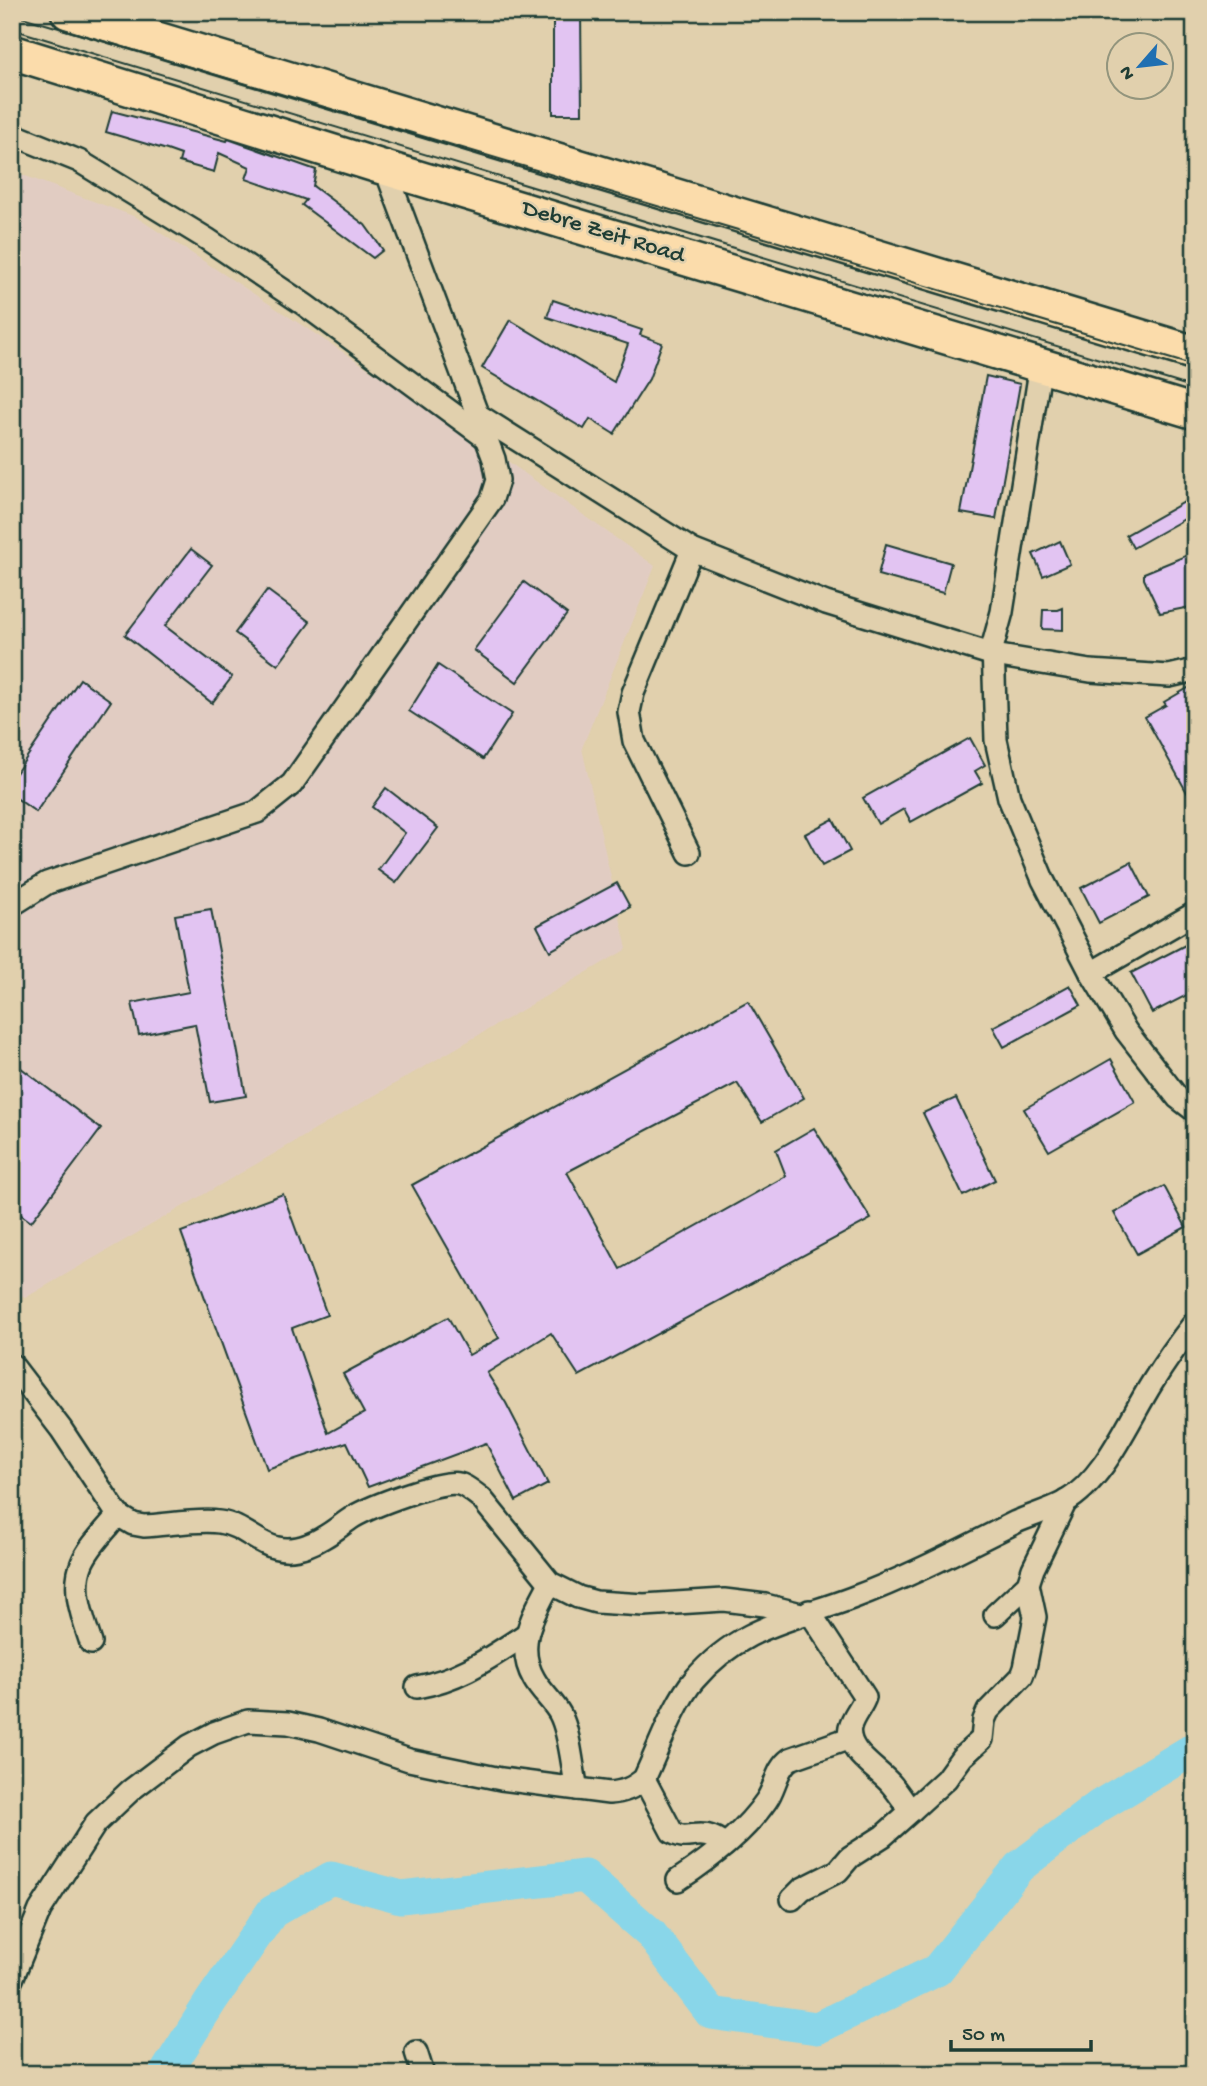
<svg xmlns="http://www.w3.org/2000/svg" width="1207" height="2086" viewBox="0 0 1207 2086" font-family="'Gochi Hand',sans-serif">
  <rect width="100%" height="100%" fill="#e1d0ad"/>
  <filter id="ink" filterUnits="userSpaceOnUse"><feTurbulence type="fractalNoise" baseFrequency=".0143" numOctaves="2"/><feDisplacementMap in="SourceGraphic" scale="14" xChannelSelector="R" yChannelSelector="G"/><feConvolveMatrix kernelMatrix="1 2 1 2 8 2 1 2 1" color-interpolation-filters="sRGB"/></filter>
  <g filter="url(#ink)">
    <!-- built -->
    <path fill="#e1ccc2" d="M12 171 136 217 478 440 655 566 582 748 627 949 25 1298 12 1289Z"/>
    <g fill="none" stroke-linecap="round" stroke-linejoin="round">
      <!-- river -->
      <path stroke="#89d6e9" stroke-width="33" d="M165 2074 211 2001 272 1912 331 1878 401 1897 585 1876 651 1934 711 2013 817 2028 937 1970 1019 1867 1099 1806 1195 1748"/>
    </g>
    <!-- building -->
    <g fill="#e2c4f2" stroke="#1f3d34" stroke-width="2">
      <path d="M553 12H581L582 114H553Z"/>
      <path d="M112 111 227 141 228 139 316 170 313 186 365 225 383 250 373 258 302 205 306 200 246 179 250 167 219 153 214 172 179 162 181 155 167 150 106 132Z"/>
      <path d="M553 300 642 330 640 335 662 343 649 379 614 434 590 419 584 429 482 368 510 320 614 382 628 344 547 317Z"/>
      <path d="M986 376 1020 384 996 519 961 513Z"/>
      <path d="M1195 496V513L1133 548 1126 535Z"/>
      <path d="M1060 541 1070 564 1043 576 1033 554Z"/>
      <path d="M886 544 951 563 943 593 878 575Z"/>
      <path d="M191 549 212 565 165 626 232 677 212 703 125 635Z"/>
      <path d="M1195 552V606L1160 613 1144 579V573Z"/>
      <path d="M524 582 567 614 517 682 474 650Z"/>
      <path d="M267 590 310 622 278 665 235 633Z"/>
      <path d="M1063 608V630L1042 629 1043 610H1058Z"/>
      <path d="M438 665 512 714 483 759 409 711Z"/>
      <path d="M80 679 111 701 36 812 12 795V779Z"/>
      <path d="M1195 684V807L1145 717 1166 705 1164 702Z"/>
      <path d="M970 738 985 765 975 771 982 783 911 822 904 809 878 824 863 798Z"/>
      <path d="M386 788 438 828 396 883 378 870 405 833 372 807Z"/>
      <path d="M833 819 850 851 822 866 805 834Z"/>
      <path d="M1131 862 1149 897 1099 923 1081 888Z"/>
      <path d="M617 883 630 907 550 951 537 926Z"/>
      <path d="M211 909 246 1096 210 1102 195 1024 139 1035 132 1003 189 992 175 915Z"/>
      <path d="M1195 940V991L1152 1013 1131 973Z"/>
      <path d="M1070 985 1081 1005 1004 1047 993 1027Z"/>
      <path d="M748 1001 804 1098 762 1122 737 1083 567 1172 620 1269 786 1176 776 1150 814 1128 871 1219 579 1376 551 1333 487 1373 506 1403 548 1484 516 1501 486 1443 368 1487 347 1442 267 1469 181 1232 283 1194 327 1315 292 1328 328 1433 364 1413 343 1374 448 1317 469 1355 499 1338 412 1185Z"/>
      <path d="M1111 1059 1135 1102 1049 1151 1024 1109Z"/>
      <path d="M12 1061 101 1129 31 1222 12 1208Z"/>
      <path d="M956 1098 995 1180 963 1196 923 1113Z"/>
      <path d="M1164 1186 1186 1227 1137 1254 1114 1213Z"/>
    </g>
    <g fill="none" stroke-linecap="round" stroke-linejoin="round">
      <defs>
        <g id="minor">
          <path d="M12 134 79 161 207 239 305 305 486 438"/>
          <path d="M1041 364 1002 612 993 645 996 740 1009 798 1043 880 1091 973 1126 1031 1178 1098 1195 1111"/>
          <path d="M478 415 692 550 826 603 994 655 1090 671 1169 676 1195 670"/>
          <path d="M689 853 634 741 629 712 633 693 692 550"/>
          <path d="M12 905 47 883 257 812 292 784 492 499 498 480 494 459 385 168"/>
          <path d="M1091 973 1195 913"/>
          <path d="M12 1365 61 1429 118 1515 133 1524 144 1526C166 1525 198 1519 219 1522 252 1526 266 1561 308 1545 325 1539 338 1527 353 1517 370 1507 441 1479 459 1484 467 1486 474 1493 481 1498L550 1583 578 1597 596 1602 644 1605 724 1600 765 1605 801 1614"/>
          <path d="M550 1583C534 1614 514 1644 534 1679 541 1692 553 1701 560 1714 570 1733 572 1767 577 1789"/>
          <path d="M995 1615 1028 1584 1033 1569 1066 1501"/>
          <path d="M91 1643C83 1618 71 1589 82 1563 89 1546 106 1530 118 1515"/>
          <path d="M417 1687C461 1679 489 1658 525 1635"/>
          <path d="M644 1779 672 1832C689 1844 699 1824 725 1845"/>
          <path d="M911 1811 946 1779 962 1757 982 1739 984 1720 988 1711 1022 1676 1025 1668 1035 1617 1028 1584"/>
          <path d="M678 1880C710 1859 744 1833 766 1801 776 1787 776 1769 790 1759L850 1738"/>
          <path d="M792 1899 802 1889 838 1871 850 1857 883 1836 911 1811C904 1802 898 1792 891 1784 877 1768 845 1751 850 1727 853 1715 862 1707 865 1697L809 1611"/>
          <path d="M12 1979 40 1910 96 1823 131 1790 189 1746 214 1733 248 1721 288 1723 319 1730 409 1760 501 1779 609 1793C624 1792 633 1788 644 1779 657 1752 675 1701 694 1680 740 1626 791 1621 852 1598 909 1577 962 1549 1016 1522 1032 1515 1050 1510 1065 1502 1105 1479 1128 1421 1152 1383 1165 1362 1180 1341 1195 1322"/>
          <path d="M416 2052 423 2074"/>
        </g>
        <g id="primary">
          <path d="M68 12 1195 353"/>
          <path d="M12 52 385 168 1195 412"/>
        </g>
      </defs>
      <!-- minor casing -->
      <use href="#minor" stroke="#1f3d34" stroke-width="26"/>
      <!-- primary casing -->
      <use href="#primary" stroke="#1f3d34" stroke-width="38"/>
      <!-- minor -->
      <use href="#minor" stroke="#e1d0ad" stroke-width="21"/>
      <!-- primary -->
      <use href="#primary" stroke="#fbdcab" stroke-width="33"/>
      <!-- tram -->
      <g stroke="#1f3d34" stroke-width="2">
        <path d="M12 14 1195 366"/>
        <path d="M12 29 1195 388"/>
      </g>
    </g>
  </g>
  <g text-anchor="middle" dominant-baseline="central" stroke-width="5" stroke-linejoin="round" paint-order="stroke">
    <!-- street labels -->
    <g font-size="24" fill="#1f3d34" stroke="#e1d0ad">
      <text transform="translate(603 233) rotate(17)">Debre Zeit Road</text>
    </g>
  </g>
  <!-- margin -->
  <rect width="1207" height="2086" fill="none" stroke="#e1d0ad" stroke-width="42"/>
  <rect x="21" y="21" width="1165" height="2044" fill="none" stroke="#1f3d34" stroke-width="2.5" filter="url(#ink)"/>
  <!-- north arrow -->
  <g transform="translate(1140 66) rotate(242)"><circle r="33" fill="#e1d0ad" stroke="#93957d" stroke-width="2"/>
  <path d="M0-5L12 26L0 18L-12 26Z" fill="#1f6fb2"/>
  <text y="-10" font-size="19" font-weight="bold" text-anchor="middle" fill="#1f3d34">N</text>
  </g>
  <!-- scale -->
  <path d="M951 2040v10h140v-10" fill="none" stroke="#1f3d34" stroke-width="3.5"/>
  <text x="962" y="2040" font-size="21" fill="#1f3d34" stroke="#e1d0ad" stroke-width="5" paint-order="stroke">50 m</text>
</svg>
